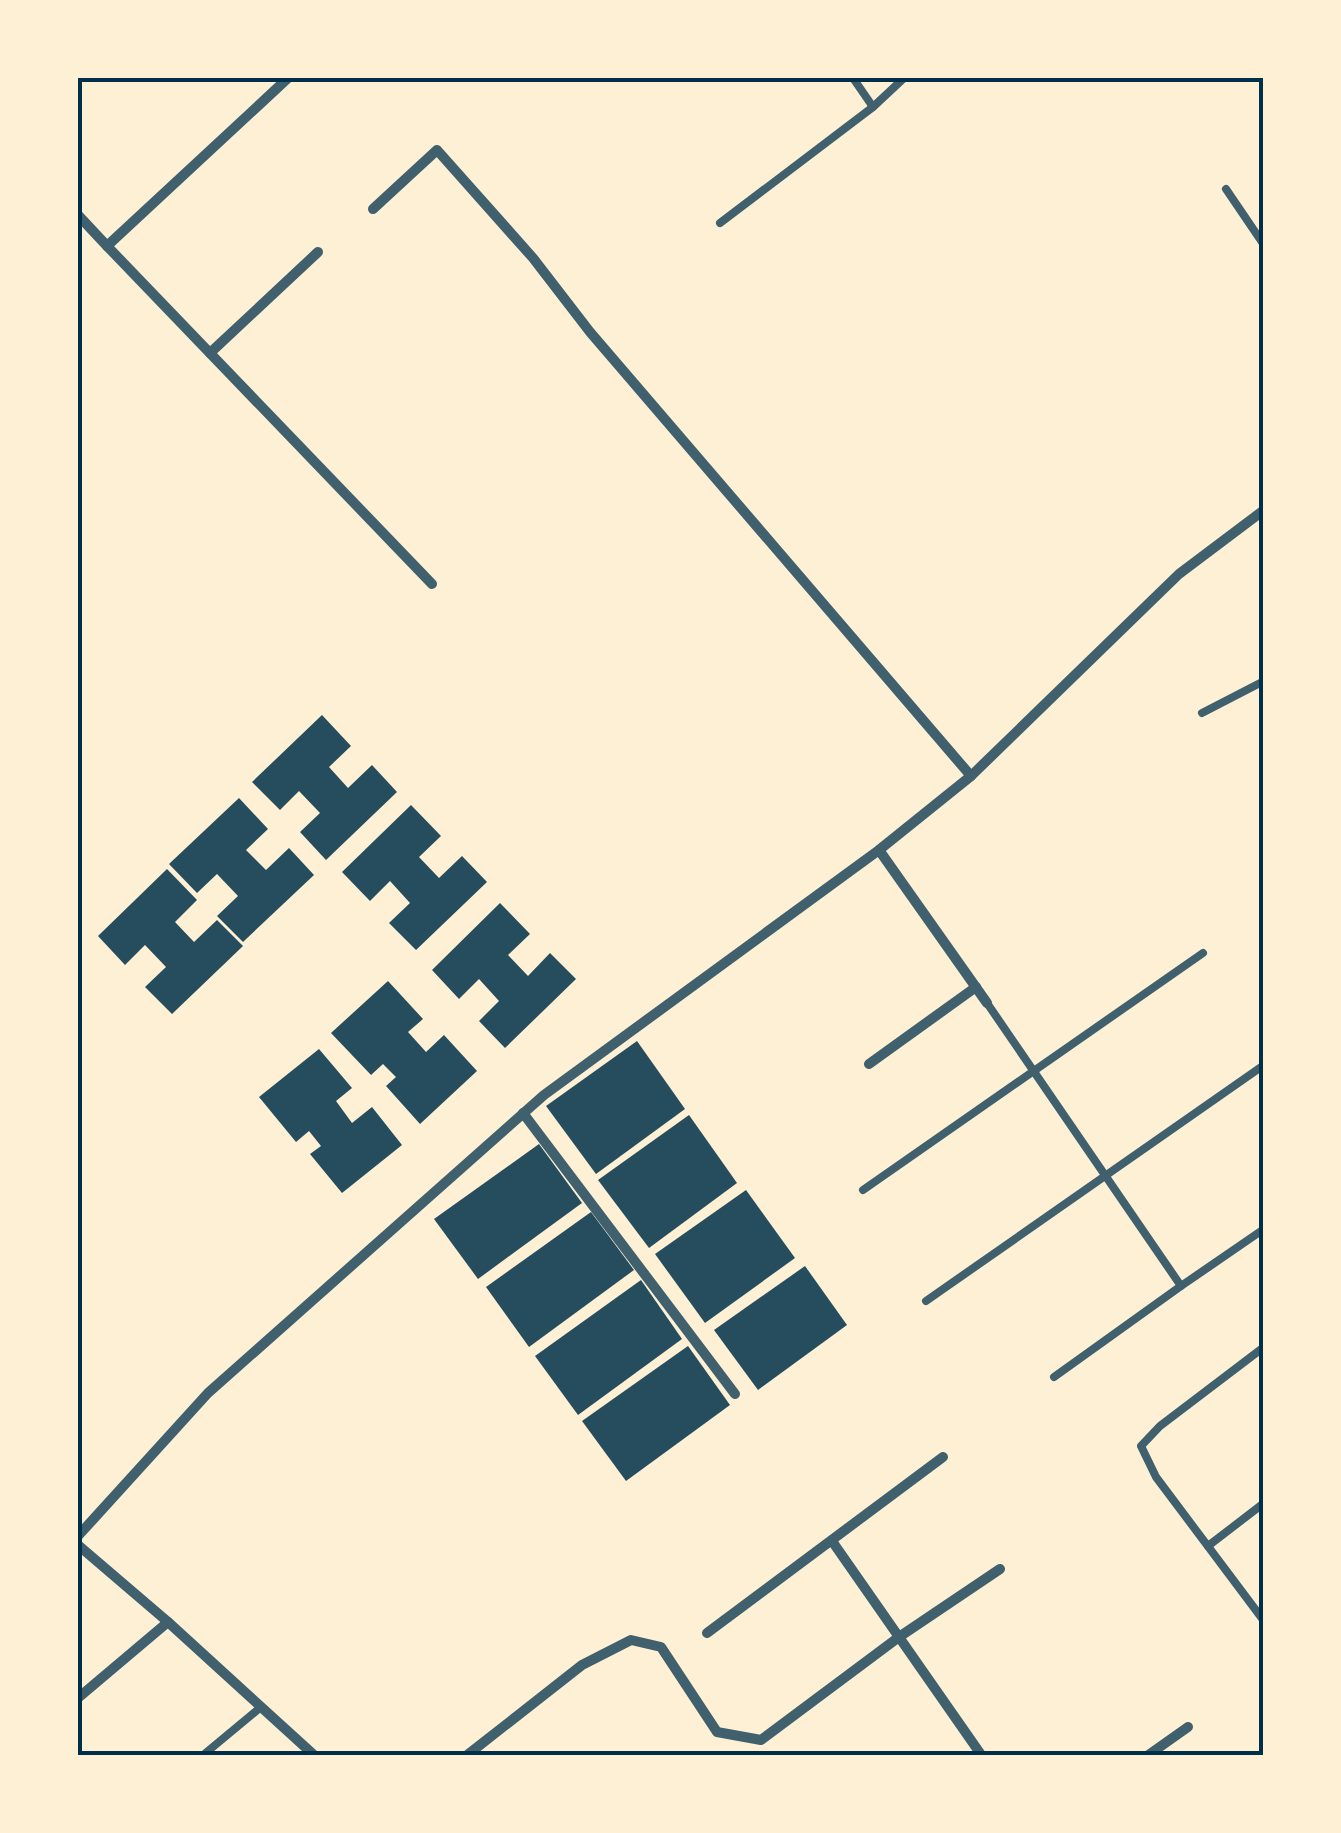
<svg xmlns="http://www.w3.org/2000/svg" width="1341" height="1833" viewBox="0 0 1341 1833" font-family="Lato,sans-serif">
  <rect width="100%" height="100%" fill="#fdf0d5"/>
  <!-- building -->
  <g fill="#264d5e">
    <path d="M322 715 351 746 329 767 348 788 372 765 397 792 326 860 300 832 320 813 299 791 280 810 252 782Z"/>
    <path d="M239 798 268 829 246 850 266 870 289 848 314 875 243 942 217 916 238 896 217 874 197 893 169 864Z"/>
    <path d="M411 805 441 836 419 857 439 878 462 856 487 882 416 950 389 923 410 903 390 881 370 901 342 872Z"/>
    <path d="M167 869 197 900 175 922 194 942 217 920 243 946 172 1014 145 987 166 967 145 945 125 965 98 936Z"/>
    <path d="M500 903 530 934 508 955 528 976 550 953 576 979 505 1048 479 1021 499 1001 479 979 459 999 432 970Z"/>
    <path d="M388 981 423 1019 408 1032 426 1052 444 1035 477 1071 420 1124 386 1086 396 1077 383 1064 371 1075 331 1033Z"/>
    <path d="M637 1041 685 1109 596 1174 546 1106Z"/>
    <path d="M319 1049 352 1088 336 1101 352 1123 372 1107 402 1145 342 1193 310 1154 321 1146 309 1131 296 1142 259 1097Z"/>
    <path d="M689 1115 737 1183 649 1248 598 1180Z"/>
    <path d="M539 1144 582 1203 478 1279 434 1219Z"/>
    <path d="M746 1190 795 1258 705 1323 655 1254Z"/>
    <path d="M591 1212 634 1270 529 1347 486 1287Z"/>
    <path d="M805 1266 847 1325 758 1390 714 1330Z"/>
    <path d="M641 1280 682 1339 578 1415 535 1356Z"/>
    <path d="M688 1346 730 1405 626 1481 582 1421Z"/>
  </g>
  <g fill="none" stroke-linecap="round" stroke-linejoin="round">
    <!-- service -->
    <g stroke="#3f606c" stroke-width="8">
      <path d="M853 78 873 107"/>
      <path d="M1226 189 1264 245"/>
      <path d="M720 223 873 107 904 78"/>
      <path d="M1202 713 1264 681"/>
      <path d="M987 1003 1181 1286 1054 1377"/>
      <path d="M863 1190 1203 953"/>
      <path d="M1181 1286 1264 1229"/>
      <path d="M926 1301 1264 1065"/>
      <path d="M1264 1347 1160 1426 1141 1446 1156 1477 1264 1621"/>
      <path d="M1208 1546 1264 1503"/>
      <path d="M202 1756 261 1707"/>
    </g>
    <!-- minor -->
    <g stroke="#3f606c" stroke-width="10">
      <path d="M373 209 437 150 533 258 590 332 971 776"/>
      <path d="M78 215 107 246 288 78"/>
      <path d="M107 246 432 584"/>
      <path d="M210 353 318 252"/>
      <path d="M879 850 987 1003"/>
      <path d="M869 1064 976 987"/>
      <path d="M523 1113 735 1394"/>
      <path d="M78 1536 208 1393 544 1095 879 850 971 776 1179 574 1264 510"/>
      <path d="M832 1541 982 1756"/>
      <path d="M78 1545 168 1622 315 1756"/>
      <path d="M707 1633 943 1457"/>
      <path d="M78 1698 168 1622"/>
      <path d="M466 1756 582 1665 631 1640 661 1647 717 1732 761 1740 899 1637 1000 1569"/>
      <path d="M1147 1756 1188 1727"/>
    </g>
  </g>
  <!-- border -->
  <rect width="1341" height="1833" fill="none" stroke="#fdf0d5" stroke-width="160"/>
  <rect x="80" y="80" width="1181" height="1673" fill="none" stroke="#003049" stroke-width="4"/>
</svg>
